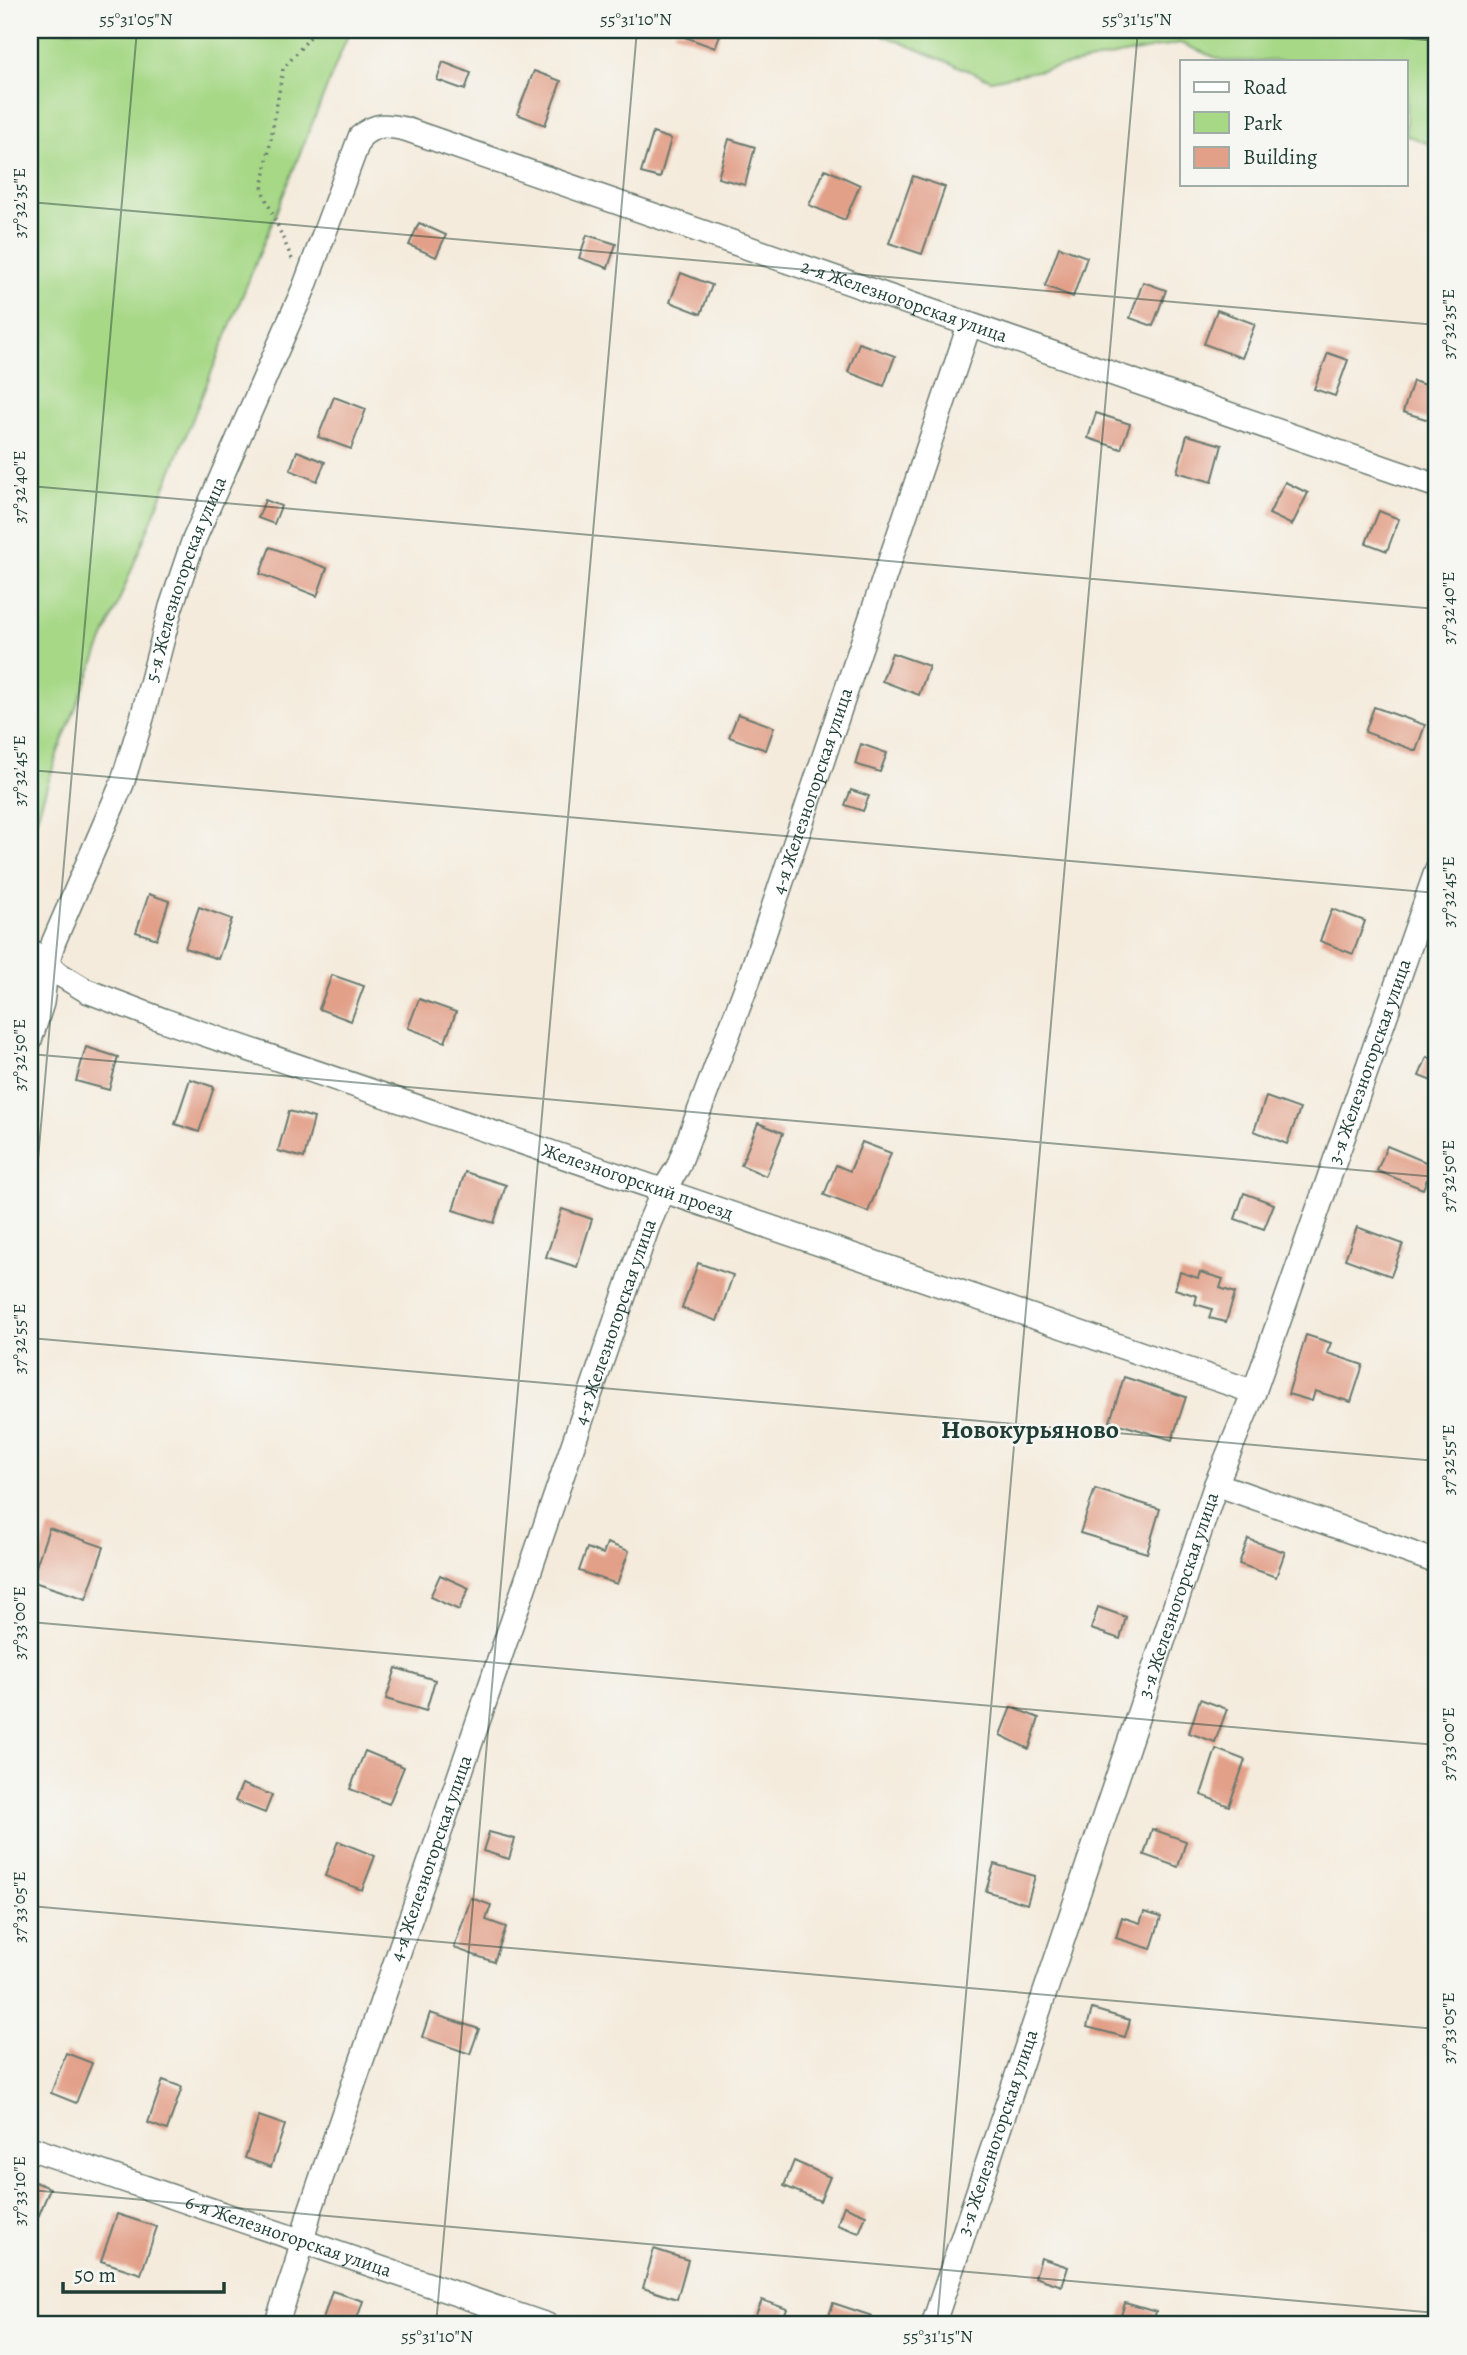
<svg xmlns="http://www.w3.org/2000/svg" width="1467" height="2355" viewBox="0 0 1467 2355" font-family="Alegreya,serif">
  <rect width="100%" height="100%" fill="#f6f6f2"/>
  <filter id="ink" filterUnits="userSpaceOnUse"><feTurbulence type="fractalNoise" baseFrequency=".0143" numOctaves="2"/><feDisplacementMap in="SourceGraphic" scale="14" xChannelSelector="R" yChannelSelector="G"/><feConvolveMatrix kernelMatrix="1 2 1 2 8 2 1 2 1" color-interpolation-filters="sRGB"/></filter>
  <filter id="wash" filterUnits="userSpaceOnUse"><feTurbulence type="fractalNoise" baseFrequency=".00686" numOctaves="4" result="noise"/><feDisplacementMap in="SourceGraphic" scale="28" xChannelSelector="R" yChannelSelector="G"/><feGaussianBlur stdDeviation="1.57" result="paint"/><feColorMatrix in="noise" values="0 0 0 0 0 0 0 0 0 0 0 0 0 0 0 0 0 1.4 0 .05"/><feComposite in="paint" operator="in"/></filter>
  <g filter="url(#wash)">
    <rect width="100%" height="100%" fill="#f4ebdc"/>
    <!-- green -->
    <g fill="#a6d886" stroke="#628a5d" stroke-width="2">
      <path d="M30 30H350L59 749 30 839Z"/>
      <path d="M871 30H1437V147L1406 135V61H1224L1180 43 991 80Z"/>
    </g>
    <g id="blocks">
      <!-- building -->
      <g fill="#e2a089">
        <path d="M675 30H722L715 48 674 33Z"/>
        <path d="M443 62 471 73 465 90 437 80Z"/>
        <path d="M534 71 561 81 545 125 517 114Z"/>
        <path d="M653 133 671 139 660 178 641 173Z"/>
        <path d="M729 139 755 147 745 185 718 178Z"/>
        <path d="M825 169 860 185 845 220 809 205Z"/>
        <path d="M913 176 945 187 922 254 889 243Z"/>
        <path d="M419 223 446 235 436 257 409 245Z"/>
        <path d="M587 235 616 244 608 268 579 258Z"/>
        <path d="M1059 247 1087 257 1073 297 1045 286Z"/>
        <path d="M681 273 712 285 701 314 670 302Z"/>
        <path d="M1143 282 1166 290 1153 326 1130 318Z"/>
        <path d="M1217 310 1255 324 1242 358 1204 344Z"/>
        <path d="M859 343 895 356 884 386 848 372Z"/>
        <path d="M1328 353 1348 360 1335 396 1314 389Z"/>
        <path d="M1413 381 1437 389 1429 420 1403 412Z"/>
        <path d="M334 397 366 409 351 449 318 437Z"/>
        <path d="M1096 413 1130 424 1121 449 1088 438Z"/>
        <path d="M1187 435 1222 445 1212 482 1177 472Z"/>
        <path d="M297 451 325 462 317 481 290 470Z"/>
        <path d="M1285 482 1308 493 1292 525 1269 514Z"/>
        <path d="M265 500 281 506 274 524 258 518Z"/>
        <path d="M1379 511 1399 519 1387 551 1366 543Z"/>
        <path d="M270 547 327 568 317 596 260 574Z"/>
        <path d="M892 653 929 666 919 695 882 681Z"/>
        <path d="M1374 707 1425 725 1416 751 1365 732Z"/>
        <path d="M738 714 774 727 766 750 729 737Z"/>
        <path d="M861 744 887 753 880 772 855 764Z"/>
        <path d="M851 790 869 796 863 811 845 805Z"/>
        <path d="M149 894 169 901 157 939 136 932Z"/>
        <path d="M199 907 232 919 218 959 185 948Z"/>
        <path d="M1332 909 1365 921 1353 954 1320 941Z"/>
        <path d="M332 975 364 986 351 1021 319 1009Z"/>
        <path d="M419 999 456 1012 445 1042 408 1028Z"/>
        <path d="M86 1047 118 1057 109 1090 76 1081Z"/>
        <path d="M1427 1057 1437 1061V1083L1419 1076Z"/>
        <path d="M190 1079 214 1087 199 1132 175 1124Z"/>
        <path d="M1266 1097 1300 1109 1287 1144 1254 1131Z"/>
        <path d="M289 1111 314 1118 304 1158 278 1151Z"/>
        <path d="M758 1123 783 1133 766 1176 741 1165Z"/>
        <path d="M862 1142 891 1153 868 1212 824 1195 836 1165 850 1171Z"/>
        <path d="M1387 1146 1433 1165 1423 1189 1377 1171Z"/>
        <path d="M465 1172 506 1185 494 1223 453 1210Z"/>
        <path d="M1244 1193 1274 1204 1264 1229 1235 1219Z"/>
        <path d="M562 1209 592 1219 577 1267 546 1257Z"/>
        <path d="M1357 1227 1403 1244 1391 1276 1345 1259Z"/>
        <path d="M698 1263 733 1275 717 1321 682 1308Z"/>
        <path d="M1180 1272 1198 1278 1200 1272 1223 1279 1220 1288 1235 1293 1226 1322 1209 1318 1212 1309 1195 1304 1197 1296 1175 1289Z"/>
        <path d="M1306 1335 1331 1343 1327 1353 1363 1365 1351 1402 1315 1391 1312 1401 1288 1394Z"/>
        <path d="M1124 1377 1186 1397 1172 1440 1110 1421Z"/>
        <path d="M1095 1489 1160 1509 1147 1553 1080 1533Z"/>
        <path d="M49 1528 104 1547 86 1599 31 1581Z"/>
        <path d="M1248 1539 1285 1552 1276 1577 1239 1564Z"/>
        <path d="M607 1543 629 1551 617 1584 579 1571 587 1548 603 1554Z"/>
        <path d="M440 1575 469 1588 459 1610 430 1597Z"/>
        <path d="M1098 1607 1126 1617 1120 1639 1091 1629Z"/>
        <path d="M396 1668 435 1680 426 1711 386 1699Z"/>
        <path d="M1200 1699 1227 1709 1215 1742 1189 1733Z"/>
        <path d="M1011 1707 1039 1718 1029 1749 1000 1735Z"/>
        <path d="M1216 1749 1245 1760 1229 1806 1201 1795Z"/>
        <path d="M365 1751 404 1767 389 1804 350 1789Z"/>
        <path d="M242 1784 272 1795 265 1813 235 1801Z"/>
        <path d="M1152 1829 1186 1841 1178 1867 1144 1855Z"/>
        <path d="M489 1832 515 1839 509 1859 483 1851Z"/>
        <path d="M338 1841 375 1856 362 1890 325 1876Z"/>
        <path d="M994 1864 1035 1876 1027 1904 986 1891Z"/>
        <path d="M471 1898 491 1905 486 1920 506 1927 494 1962 454 1948Z"/>
        <path d="M1144 1912 1161 1917 1151 1949 1116 1938 1122 1917 1140 1923Z"/>
        <path d="M1092 2009 1130 2020 1125 2037 1087 2027Z"/>
        <path d="M430 2013 479 2029 470 2054 422 2037Z"/>
        <path d="M66 2053 92 2063 76 2103 51 2093Z"/>
        <path d="M163 2080 182 2087 167 2130 148 2123Z"/>
        <path d="M259 2116 285 2125 271 2167 245 2158Z"/>
        <path d="M794 2161 830 2177 820 2201 784 2186Z"/>
        <path d="M30 2180 50 2188 30 2237Z"/>
        <path d="M844 2206 866 2215 859 2233 837 2225Z"/>
        <path d="M117 2214 157 2227 141 2274 101 2261Z"/>
        <path d="M654 2249 688 2260 677 2299 643 2288Z"/>
        <path d="M1041 2258 1068 2267 1062 2286 1035 2277Z"/>
        <path d="M332 2291 363 2301 355 2325H321Z"/>
        <path d="M762 2300 787 2309 781 2325H752Z"/>
        <path d="M833 2303 872 2316 869 2325H826Z"/>
        <path d="M1125 2303 1156 2312 1152 2325H1118Z"/>
        <path d="M425 2320 440 2325H424Z"/>
      </g>
    </g>
  </g>
  <g filter="url(#ink)">
    <use href="#blocks" fill-opacity="0" stroke="#6a7a6f" stroke-width="2"/>
    <g fill="none" stroke-linecap="round" stroke-linejoin="round">
      <defs>
        <g id="minor">
          <path id="s1" d="M30 950 59 974 87 991 163 1020 1254 1392"/>
          <path id="s2" d="M30 1040 42 1003 47 963 54 941 122 784 142 718 171 607 193 542 304 288 360 137C376 123 386 125 405 129 750 246 1093 368 1437 486"/>
          <path d="M1216 1484 1437 1562"/>
          <path id="s3" d="M30 2148 547 2325"/>
          <path id="s4" d="M276 2325 296 2266 309 2214 648 1226 663 1191 678 1167 748 982 969 326"/>
          <path id="s5" d="M933 2325 1216 1484 1254 1392 1437 869"/>
        </g>
      </defs>
      <!-- minor casing -->
      <use href="#minor" stroke="#6a7a6f" stroke-width="26"/>
      <!-- path -->
      <path stroke="#6a7a6f" stroke-width="3.5" stroke-dasharray="2 5" stroke-linecap="butt" d="M292 259 262 190 283 69 316 30"/>
      <!-- minor -->
      <use href="#minor" stroke="#fff" stroke-width="23"/>
    </g>
  </g>
  <!-- ticks -->
  <path fill="none" stroke="#1f3d34" stroke-width="2" stroke-opacity="0.45" d="M1306 30 1437 41M30 202 1437 325M30 486 1437 609M30 770 1437 893M30 1054 1437 1177M30 1251 137 30M30 1338 1437 1461M30 1622 1437 1745M30 1906 1437 2029M30 2190 1437 2313M436 2325 637 30M937 2325 1138 30"/>
  <g text-anchor="middle" dominant-baseline="central" stroke-width="5" stroke-linejoin="round" paint-order="stroke">
    <!-- street labels -->
    <g font-size="19" fill="#1f3d34" stroke="#f6f6f2">
      <text stroke="none"><textPath href="#s2" startOffset="1540">2-я Железногорская улица</textPath></text>
      <text stroke="none"><textPath href="#s2" startOffset="488">5-я Железногорская улица</textPath></text>
      <text stroke="none"><textPath href="#s4" startOffset="1626">4-я Железногорская улица</textPath></text>
      <text stroke="none"><textPath href="#s5" startOffset="1337">3-я Железногорская улица</textPath></text>
      <text stroke="none"><textPath href="#s1" startOffset="653">Железногорский проезд</textPath></text>
      <text stroke="none"><textPath href="#s4" startOffset="1059">4-я Железногорская улица</textPath></text>
      <text stroke="none"><textPath href="#s5" startOffset="770">3-я Железногорская улица</textPath></text>
      <text stroke="none"><textPath href="#s4" startOffset="492">4-я Железногорская улица</textPath></text>
      <text stroke="none"><textPath href="#s5" startOffset="203">3-я Железногорская улица</textPath></text>
      <text stroke="none"><textPath href="#s3" startOffset="273">6-я Железногорская улица</textPath></text>
    </g>
    <!-- district labels -->
    <g font-size="26" font-weight="bold" fill="#1f3d34" stroke="#f6f6f2">
      <text x="1030" y="1429">Новокурьяново</text>
    </g>
  </g>
  <!-- margin -->
  <rect width="1467" height="2355" fill="none" stroke="#f6f6f2" stroke-width="77"/>
  <!-- legend -->
  <rect x="1180" y="60" width="228" height="126" fill="#f6f6f2" stroke="#a0aca6" stroke-width="2"/>
  <rect x="1194" y="82" width="35" height="10" fill="#ffffff" stroke="#a0aca6" stroke-width="2"/>
  <text x="1243" y="94" font-size="21" fill="#1f3d34">Road</text>
  <rect x="1194" y="112" width="35" height="21" fill="#a6d886" stroke="#a0aca6" stroke-width="2"/>
  <text x="1243" y="130" font-size="21" fill="#1f3d34">Park</text>
  <rect x="1194" y="147" width="35" height="21" fill="#e2a089" stroke="#a0aca6" stroke-width="2"/>
  <text x="1243" y="164" font-size="21" fill="#1f3d34">Building</text>
  <!-- scale -->
  <path d="M63 2282v10h161v-10" fill="none" stroke="#1f3d34" stroke-width="3.5"/>
  <text x="74" y="2282" font-size="21" fill="#1f3d34" stroke="#f6f6f2" stroke-width="5" paint-order="stroke">50 m</text>
  <rect x="38" y="38" width="1390" height="2278" fill="none" stroke="#1f3d34" stroke-width="2.5"/>
  <g font-size="18" text-anchor="middle" fill="#1f3d34">
    <text x="136" y="25">55°31'05"N</text>
    <text x="636" y="25">55°31'10"N</text>
    <text x="1137" y="25">55°31'15"N</text>
    <text transform="translate(19 203) rotate(-90)" y="6">37°32'35"E</text>
    <text transform="translate(1448 324) rotate(-90)" y="6">37°32'35"E</text>
    <text transform="translate(19 487) rotate(-90)" y="6">37°32'40"E</text>
    <text transform="translate(1448 608) rotate(-90)" y="6">37°32'40"E</text>
    <text transform="translate(19 771) rotate(-90)" y="6">37°32'45"E</text>
    <text transform="translate(1448 892) rotate(-90)" y="6">37°32'45"E</text>
    <text transform="translate(19 1055) rotate(-90)" y="6">37°32'50"E</text>
    <text transform="translate(1448 1176) rotate(-90)" y="6">37°32'50"E</text>
    <text transform="translate(19 1339) rotate(-90)" y="6">37°32'55"E</text>
    <text transform="translate(1448 1460) rotate(-90)" y="6">37°32'55"E</text>
    <text transform="translate(19 1623) rotate(-90)" y="6">37°33'00"E</text>
    <text transform="translate(1448 1744) rotate(-90)" y="6">37°33'00"E</text>
    <text transform="translate(19 1907) rotate(-90)" y="6">37°33'05"E</text>
    <text transform="translate(1448 2028) rotate(-90)" y="6">37°33'05"E</text>
    <text transform="translate(19 2191) rotate(-90)" y="6">37°33'10"E</text>
    <text x="437" y="2342">55°31'10"N</text>
    <text x="938" y="2342">55°31'15"N</text>
  </g>
</svg>
